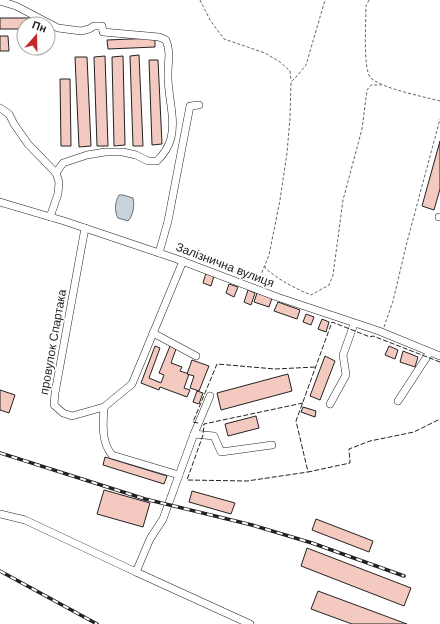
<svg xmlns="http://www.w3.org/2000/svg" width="440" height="624" viewBox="0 0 440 624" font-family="Helvetica,sans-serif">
  <rect width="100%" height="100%" fill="#fff"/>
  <!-- water -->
  <path fill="#c7d3dd" stroke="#6f6f6f" d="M119 195H123L133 198C135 205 133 216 128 221L118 218C114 211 115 202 119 195Z"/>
  <!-- building -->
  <g fill="#f3c9c0" stroke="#222">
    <path d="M0 18H32V20H36L37 24H24V29H0Z"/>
    <path d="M0 36H8L9 51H0Z"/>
    <path d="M155 38V47L108 49 107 40Z"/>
    <path d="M139 55 143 146H133L130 56Z"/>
    <path d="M105 56 108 146H97L94 57Z"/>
    <path d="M123 56 125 145 114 146 112 57Z"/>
    <path d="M75 57H87L91 146 79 147Z"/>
    <path d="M149 60H158L162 144 152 145Z"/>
    <path d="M60 79H70L71 146H61Z"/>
    <path d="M440 141V189L434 210 422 206Z"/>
    <path d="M206 273 214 276 211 286 203 283Z"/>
    <path d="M229 284 238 287 234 297 226 293Z"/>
    <path d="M248 290 255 293 251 305 244 302Z"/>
    <path d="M257 293 272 298 269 307 254 302Z"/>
    <path d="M278 302 300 310 297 319 274 311Z"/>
    <path d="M306 314 314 317 311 325 303 322Z"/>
    <path d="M322 319 329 322 326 332 318 329Z"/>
    <path d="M155 346 160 348 149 378 161 383 164 375 159 373 170 346 176 349 171 363 182 367 180 371 189 374 184 388 190 390 187 397 160 387 159 390 141 383Z"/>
    <path d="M389 346 398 350 395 359 385 355Z"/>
    <path d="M403 351 418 357 415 367 400 362Z"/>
    <path d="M325 356 335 361 320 400 310 396Z"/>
    <path d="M192 360 209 366 199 391 190 388 194 376 187 374Z"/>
    <path d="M288 374 292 391 221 410 217 393Z"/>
    <path d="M0 390 15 395 9 413 0 410Z"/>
    <path d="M197 391 203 393 199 404 193 402Z"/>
    <path d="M303 407 316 411 315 417 301 412Z"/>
    <path d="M256 416 259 428 228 436 225 424Z"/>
    <path d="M105 457 167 476 164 484 103 465Z"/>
    <path d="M104 490 150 503 143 527 97 514Z"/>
    <path d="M192 491 235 503 231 514 189 502Z"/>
    <path d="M316 519 373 541 369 552 312 530Z"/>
    <path d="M307 548 411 588 404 606 301 566Z"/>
    <path d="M318 591 407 624H352L311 609Z"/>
  </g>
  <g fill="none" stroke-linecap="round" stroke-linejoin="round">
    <defs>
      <g id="minor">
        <path d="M0 1 16 6 58 28 81 31 89 29 94 26H102L103 32 159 37 166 40C171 53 168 60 168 73 167 94 176 117 171 138 169 146 163 155 157 161H148L136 155 123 152H105L87 155 63 163 56 173"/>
        <path d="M0 108 9 114 14 124 28 144 56 173 59 182 58 194 50 217"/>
        <path d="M0 202 64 221 174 258 277 297 379 331 440 356"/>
        <path d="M439 217H440"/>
        <path d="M85 228 55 393 54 405 63 413 72 416 104 407 132 384 183 261"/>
        <path d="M159 253 168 221 190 106 199 105"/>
        <path d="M153 333 196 356"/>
        <path d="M398 401 430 352"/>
        <path d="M330 404 346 375 343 355 354 324"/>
        <path d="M104 407C103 423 101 442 112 455L179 475 163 519 150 539 136 572 250 624"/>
        <path d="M194 434 214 436 221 452 272 445"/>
        <path d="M179 475 194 434 210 396"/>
        <path d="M0 514 25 520 136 572"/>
      </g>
    </defs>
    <!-- minor casing -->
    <use href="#minor" stroke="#222" stroke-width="8"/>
    <!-- path -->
    <g stroke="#646464" stroke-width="1" stroke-dasharray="3 2" stroke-linecap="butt">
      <path d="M200 0 210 20 224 39 265 53 280 62 290 71 291 81"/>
      <path d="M369 0 366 6C366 21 363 67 370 77 379 88 425 97 440 101"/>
      <path d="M265 266V268C279 280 294 288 311 295L329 285 333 275 343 200 362 129 367 90 371 85H381"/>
      <path d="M258 282 269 255 280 200 287 153 290 118 291 82 297 76 306 65 325 0"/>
      <path d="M384 327 393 301 407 242 440 119"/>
    </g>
    <!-- minor -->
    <use href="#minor" stroke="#fff" stroke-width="7"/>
    <defs>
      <g id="rail">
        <path d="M0 453 145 499 252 525 312 543 404 576"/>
        <path d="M0 571 97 624"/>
      </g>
    </defs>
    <!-- rail casing -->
    <use href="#rail" stroke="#222" stroke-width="3.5"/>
    <!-- rail -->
    <use href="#rail" stroke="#fff" stroke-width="2" stroke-dasharray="6" stroke-linecap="butt"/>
    <!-- fence -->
    <g stroke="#222" stroke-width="1" stroke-dasharray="5 2" stroke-linecap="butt">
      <path d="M440 362 373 336 370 337 332 322 296 421 308 472 350 463 349 449 370 441 414 432 440 419"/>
      <path d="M303 403 204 424 203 435 187 480 247 481 308 472"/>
      <path d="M198 423 193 422 217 364 275 369 316 367"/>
    </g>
  </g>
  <g text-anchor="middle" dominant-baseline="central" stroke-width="3" stroke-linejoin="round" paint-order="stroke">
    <!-- street labels -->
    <g font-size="12" fill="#222" stroke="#fff">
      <text transform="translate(225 265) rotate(21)">Залізнична вулиця</text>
      <text transform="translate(53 342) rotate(-80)">провулок Спартака</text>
    </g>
  </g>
  <!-- north arrow -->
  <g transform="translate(36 36) rotate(20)"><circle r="19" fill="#ffffff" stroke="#a7a7a7"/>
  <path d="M0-3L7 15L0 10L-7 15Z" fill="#c62828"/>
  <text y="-6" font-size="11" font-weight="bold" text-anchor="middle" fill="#222222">Пн</text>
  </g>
</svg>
